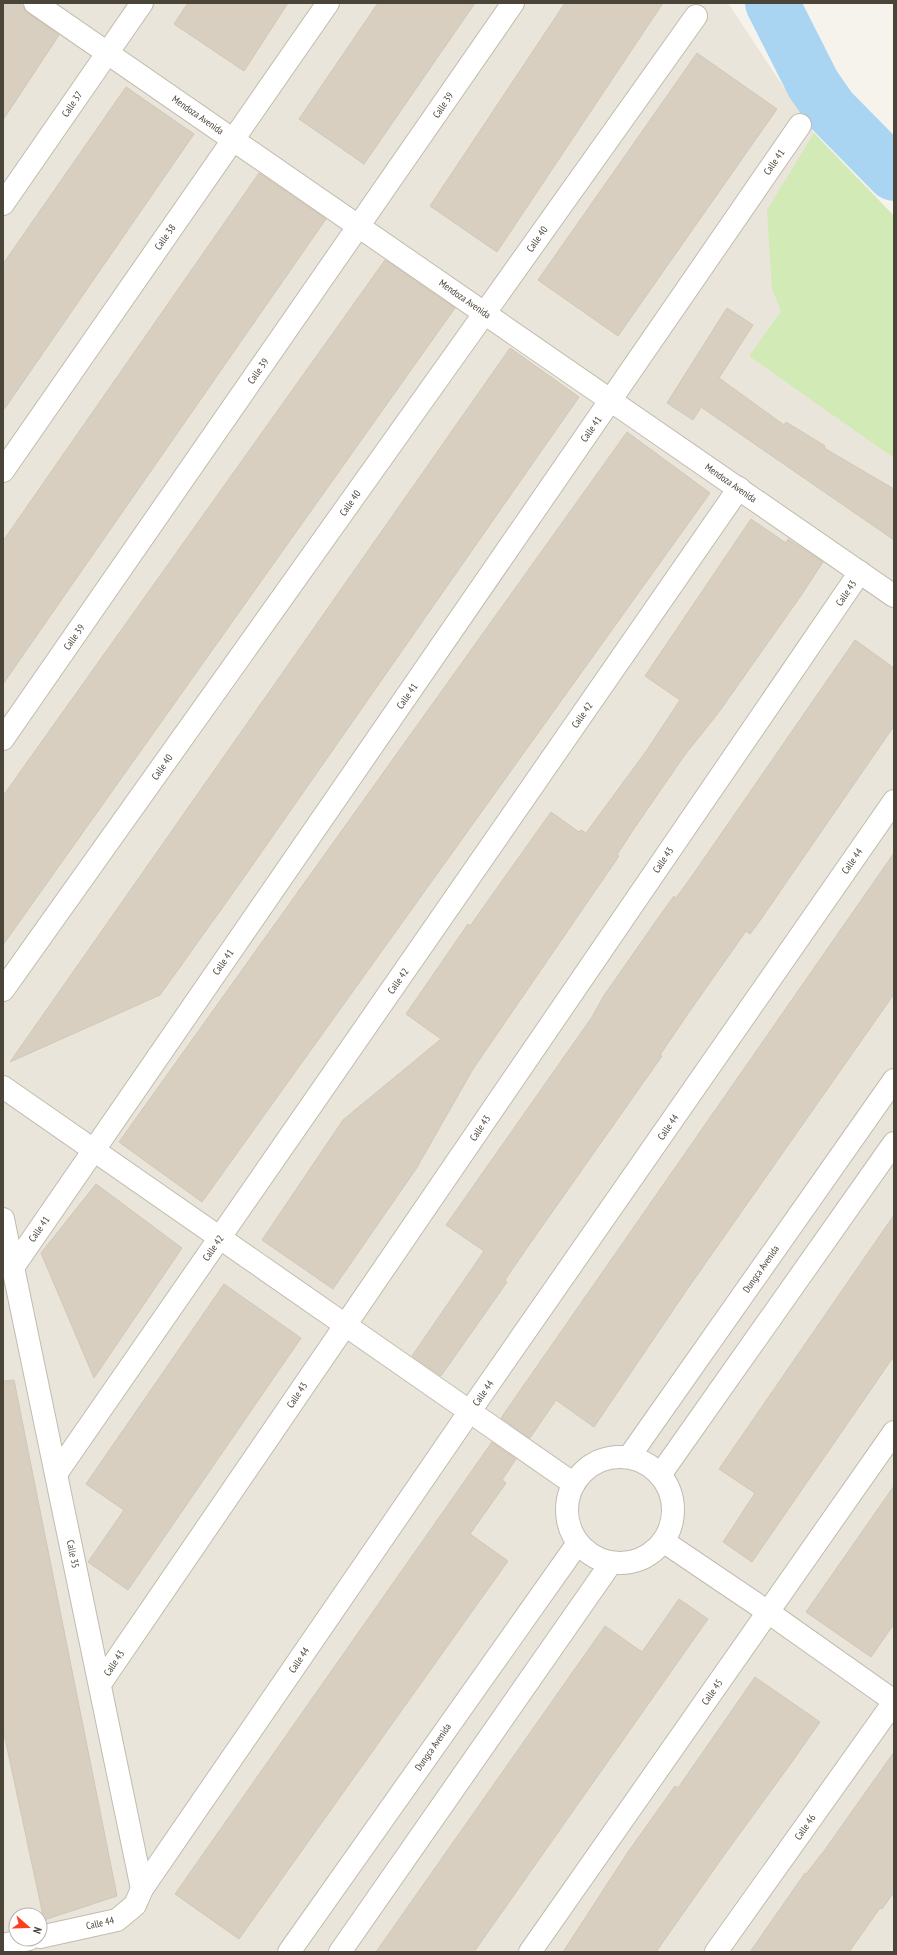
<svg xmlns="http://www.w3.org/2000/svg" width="897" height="1955" viewBox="0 0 897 1955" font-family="'PT Sans Narrow',sans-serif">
  <rect width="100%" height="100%" fill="#f6f3ec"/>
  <!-- residential -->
  <path fill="#eae5da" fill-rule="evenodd" d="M3 3H728L814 133 894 216V1952H3ZM16 1915H40V1939H16Z"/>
  <!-- green -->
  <path fill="#d2eab5" d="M814 133 894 216V458L749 356 781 311 772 289 767 210Z"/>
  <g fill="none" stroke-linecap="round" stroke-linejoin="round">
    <!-- river -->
    <path stroke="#a9d4f2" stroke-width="54" d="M772 3 813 84 831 110 894 174"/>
  </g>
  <!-- building -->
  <g fill="#d8cfc1" stroke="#d3c7b4">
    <path d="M3 3H20L28 13 59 35 3 120Z"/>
    <path d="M188 3H288L244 71 174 24Z"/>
    <path d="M378 3H475L364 164 299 119Z"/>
    <path d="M565 3H663L497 252 430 206Z"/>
    <path d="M697 53 777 109 618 336 538 280Z"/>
    <path d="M126 87 194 134 3 411V264Z"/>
    <path d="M259 173 326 219 3 684V541Z"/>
    <path d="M385 260 455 308 3 945V796Z"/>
    <path d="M727 308 753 325 719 378 784 425 786 422 825 446 824 448 894 489V540L701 407 693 420 667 403Z"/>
    <path d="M510 348 579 397 240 883 160 995 10 1062Z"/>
    <path d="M627 432 710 493 202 1202 119 1142Z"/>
    <path d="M751 519 786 543 788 539 823 562 800 597 719 712 684 756 631 833 617 855 619 856 473 1069 416 1169 333 1289 262 1240 343 1120 441 1039 406 1014 468 924 470 926 551 812 579 832 581 830 586 833 647 750 680 700 645 676Z"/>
    <path d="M855 640 894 668V726L759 922 750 934 746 931 685 1018 660 1055 662 1056 529 1245 505 1280 507 1282 441 1376 412 1356 484 1251 446 1225 592 1017 603 997 656 921 674 896 676 898 692 876Z"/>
    <path d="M894 853V994L686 1291 594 1427 556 1400 530 1438 501 1418Z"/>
    <path d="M96 1184 182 1248 94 1378 41 1253Z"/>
    <path d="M894 1215V1356L752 1562 723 1542 755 1493 719 1469Z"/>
    <path d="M224 1284 301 1338 128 1590 88 1562 124 1510 86 1484Z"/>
    <path d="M14 1380 117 1896 44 1920 3 1729V1381Z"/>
    <path d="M492 1442 516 1459 502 1480 506 1483 470 1534 508 1561 239 1939 175 1894Z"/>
    <path d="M894 1486V1624L871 1657 806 1612Z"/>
    <path d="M679 1599 708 1619 474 1952H376L605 1626 642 1652Z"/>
    <path d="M755 1677 820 1722 789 1766 722 1858 656 1952H563L628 1852 675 1786 678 1788Z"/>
    <path d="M894 1752V1892L882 1909 880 1908 849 1952H750L805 1873 806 1874 824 1851Z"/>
  </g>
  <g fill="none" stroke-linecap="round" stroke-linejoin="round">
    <defs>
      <g id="street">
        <path d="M35 3 894 596"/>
        <path d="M3 204 142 3"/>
        <path d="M3 471 328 3"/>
        <path d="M3 739 513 3"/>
        <path d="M3 990 696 16"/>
        <path d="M3 1087 574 1484"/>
        <path d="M3 1219 142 1889"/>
        <path d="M14 1266 800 125"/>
        <path d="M629 1457 894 1080"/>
        <circle cx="620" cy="1510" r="53"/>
        <path d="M56 1474 739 488"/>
        <path d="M660 1475 894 1143"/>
        <path d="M663 1541 768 1612 894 1701"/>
        <path d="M100 1684 860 572"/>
        <path d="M40 1937 117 1920 135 1905 142 1889 470 1411 894 801"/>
        <path d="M3 1945 29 1939"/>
        <path d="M289 1952 578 1543"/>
        <path d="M340 1952 611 1563"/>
        <path d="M530 1952 894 1432"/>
        <path d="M716 1952 894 1702"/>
      </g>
    </defs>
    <!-- street casing -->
    <use href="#street" stroke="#c2bbae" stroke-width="24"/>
    <!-- street -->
    <use href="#street" stroke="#fff" stroke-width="22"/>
  </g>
  <g text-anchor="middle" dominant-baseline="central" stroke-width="4" stroke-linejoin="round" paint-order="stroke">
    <!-- street labels -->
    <g font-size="10" fill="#4b4439" stroke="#fff">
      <text transform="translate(72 104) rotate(-56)">Calle 37</text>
      <text transform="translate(443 105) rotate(-56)">Calle 39</text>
      <text transform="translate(198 115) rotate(35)">Mendoza Avenida</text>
      <text transform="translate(774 162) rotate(-55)">Calle 41</text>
      <text transform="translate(165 237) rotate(-55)">Calle 38</text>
      <text transform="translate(537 239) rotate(-55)">Calle 40</text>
      <text transform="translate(465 299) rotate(35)">Mendoza Avenida</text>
      <text transform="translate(258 371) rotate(-55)">Calle 39</text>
      <text transform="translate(591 429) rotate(-55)">Calle 41</text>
      <text transform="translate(731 483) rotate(35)">Mendoza Avenida</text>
      <text transform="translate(350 503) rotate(-55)">Calle 40</text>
      <text transform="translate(846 593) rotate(-56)">Calle 43</text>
      <text transform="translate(74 637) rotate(-55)">Calle 39</text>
      <text transform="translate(407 696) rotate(-55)">Calle 41</text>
      <text transform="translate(582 715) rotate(-55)">Calle 42</text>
      <text transform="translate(162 767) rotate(-55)">Calle 40</text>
      <text transform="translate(663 860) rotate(-56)">Calle 43</text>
      <text transform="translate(852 861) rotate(-55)">Calle 44</text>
      <text transform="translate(223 962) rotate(-55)">Calle 41</text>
      <text transform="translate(398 981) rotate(-55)">Calle 42</text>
      <text transform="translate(668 1127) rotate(-55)">Calle 44</text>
      <text transform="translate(480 1128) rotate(-56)">Calle 43</text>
      <text transform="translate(39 1229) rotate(-55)">Calle 41</text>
      <text transform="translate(213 1248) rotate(-55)">Calle 42</text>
      <text transform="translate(761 1269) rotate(-55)">Dungca Avenida</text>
      <text transform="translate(483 1393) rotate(-55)">Calle 44</text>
      <text transform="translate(297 1395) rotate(-56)">Calle 43</text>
      <text transform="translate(73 1554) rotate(78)">Calle 35</text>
      <text transform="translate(299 1660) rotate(-56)">Calle 44</text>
      <text transform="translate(114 1663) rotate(-56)">Calle 43</text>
      <text transform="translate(712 1692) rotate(-55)">Calle 45</text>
      <text transform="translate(433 1747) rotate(-55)">Dungca Avenida</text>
      <text transform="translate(805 1827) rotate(-55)">Calle 46</text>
      <text transform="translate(100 1923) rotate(-13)">Calle 44</text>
    </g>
  </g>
  <!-- border -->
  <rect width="897" height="1955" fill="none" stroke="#4b4439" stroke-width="8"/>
  <!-- north arrow -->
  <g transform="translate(28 1927) rotate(110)"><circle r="19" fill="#ffffff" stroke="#b7b4b0"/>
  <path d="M0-3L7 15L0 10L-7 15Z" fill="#fc3f1d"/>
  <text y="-6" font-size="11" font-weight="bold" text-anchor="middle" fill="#4b4439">N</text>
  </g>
</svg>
